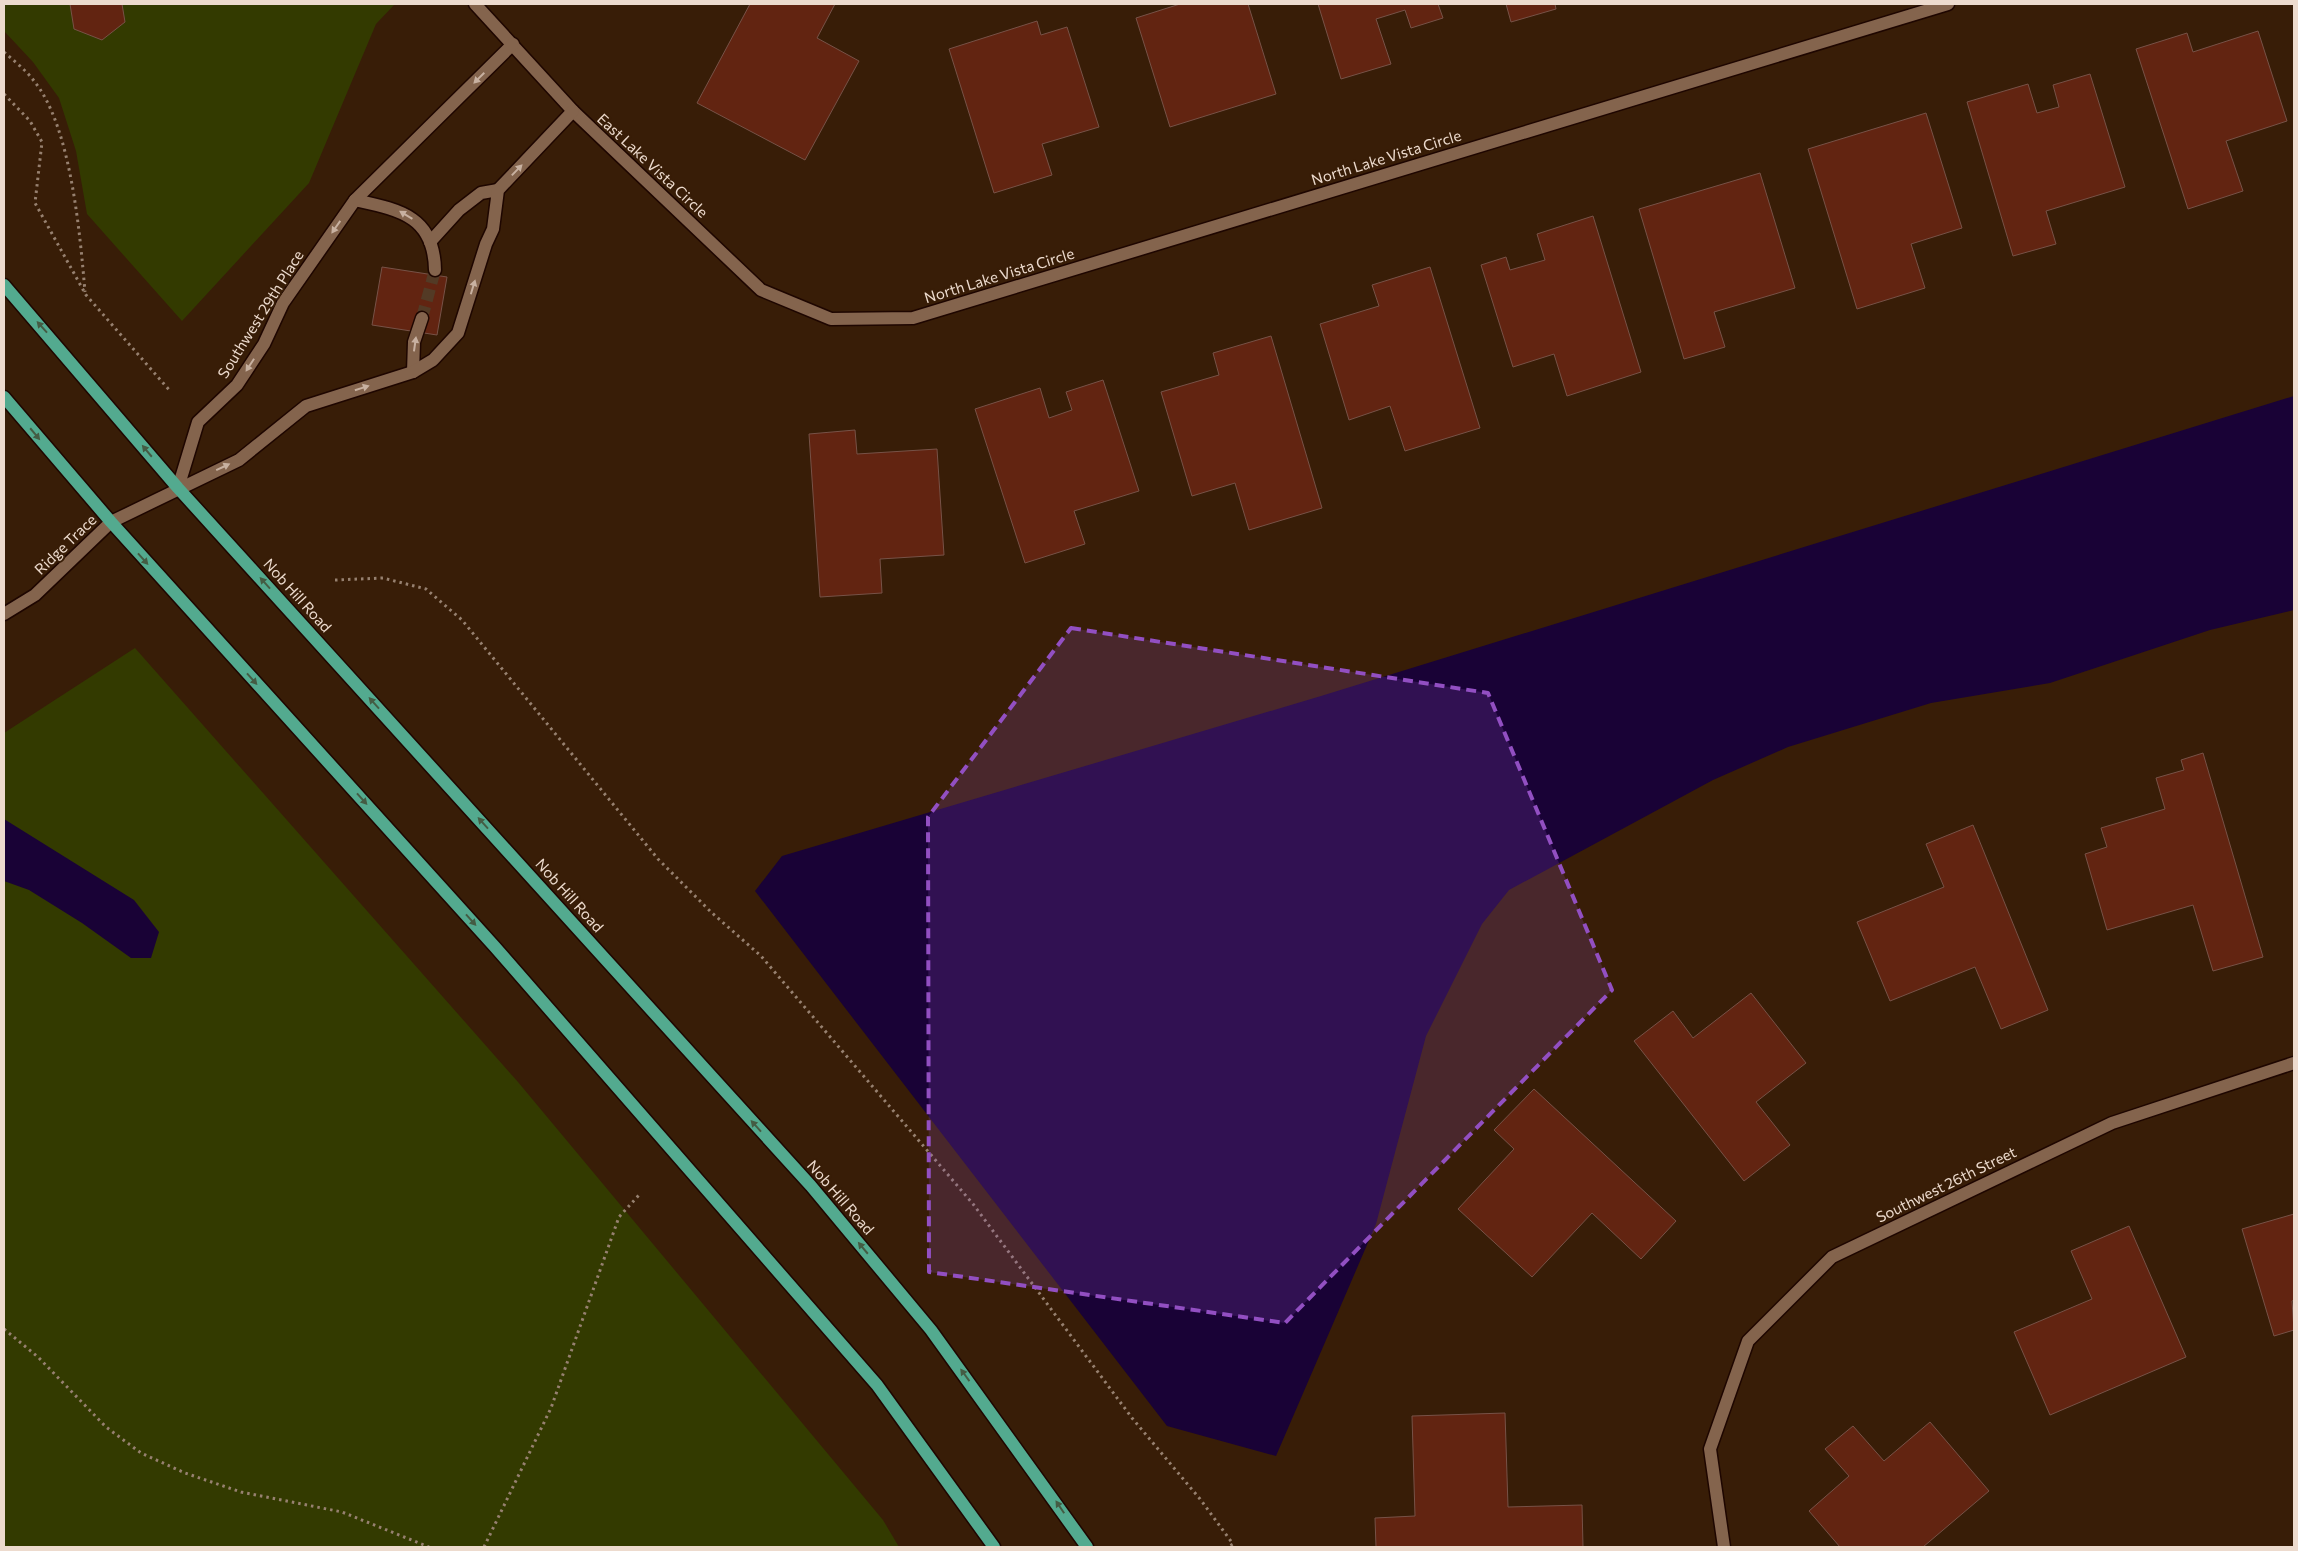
<svg xmlns="http://www.w3.org/2000/svg" width="2298" height="1551" viewBox="0 0 2298 1551" font-family="Commissioner,sans-serif">
  <rect width="100%" height="100%" fill="#381d07"/>
  <!-- green -->
  <g fill="#333a00">
    <path d="M4 4H395L376 24 309 183 182 321 87 214 76 151 59 98 33 62 4 31Z"/>
    <path d="M135 648 518 1082 883 1520 899 1547H4V733Z"/>
  </g>
  <!-- water -->
  <g fill="#190236">
    <path d="M2294 396V610L2210 630 2050 683 1931 703 1788 747 1713 780 1509 890 1482 924 1426 1036 1376 1224 1276 1456 1167 1426 755 891 782 856 1321 696Z"/>
    <path d="M4 819 134 900 159 932 151 958H131L82 923 29 890 4 881Z"/>
  </g>
  <!-- building -->
  <g fill="#622411" stroke="#775247">
    <path d="M70 4H122L125 22 102 40 74 29Z"/>
    <path d="M750 4H835L817 38 859 61 805 160 697 103Z"/>
    <path d="M1180 4H1248L1276 94 1170 127 1136 18Z"/>
    <path d="M1318 4H1438L1443 18 1411 28 1405 10 1376 19 1391 64 1341 79Z"/>
    <path d="M1506 4H1555L1556 9 1511 22Z"/>
    <path d="M1037 21 1041 35 1067 27 1099 127 1042 144 1052 175 994 193 949 49Z"/>
    <path d="M2258 31 2287 121 2226 141 2243 191 2188 209 2136 49 2187 33 2193 52Z"/>
    <path d="M2090 74 2125 187 2046 211 2056 244 2013 256 1967 102 2028 84 2037 113 2059 107 2053 85Z"/>
    <path d="M1926 113 1962 228 1911 244 1925 288 1857 309 1808 149Z"/>
    <path d="M1760 173 1795 288 1714 312 1725 347 1684 359 1639 209Z"/>
    <path d="M1593 216 1641 372 1567 396 1554 354 1513 367 1481 265 1506 257 1510 270 1545 260 1537 234Z"/>
    <path d="M382 267 447 277 437 335 372 325Z"/>
    <path d="M1430 267 1480 428 1405 451 1390 406 1349 420 1320 324 1379 306 1372 285Z"/>
    <path d="M1271 336 1322 508 1249 530 1235 483 1192 496 1161 392 1219 375 1213 353Z"/>
    <path d="M1103 380 1139 491 1074 511 1085 544 1025 563 975 409 1040 388 1049 418 1072 410 1066 392Z"/>
    <path d="M855 430 857 454 937 449 944 555 880 559 882 593 820 597 809 434Z"/>
    <path d="M2203 753 2263 957 2213 971 2193 905 2107 930 2085 854 2107 847 2101 828 2165 809 2156 778 2184 770 2181 760Z"/>
    <path d="M1973 825 2048 1010 2001 1029 1975 967 1890 1001 1857 922 1944 887 1926 844Z"/>
    <path d="M1751 993 1806 1063 1756 1102 1790 1145 1744 1181 1634 1041 1673 1011 1693 1038Z"/>
    <path d="M1534 1089 1676 1221 1641 1259 1592 1213 1532 1277 1458 1209 1514 1149 1494 1130Z"/>
    <path d="M2294 1214V1300L2292 1301 2294 1330 2274 1336 2242 1229Z"/>
    <path d="M2129 1226 2186 1357 2050 1415 2014 1332 2092 1299 2071 1251Z"/>
    <path d="M1505 1413 1508 1507 1582 1505 1583 1547H1376L1375 1518 1415 1516 1412 1416Z"/>
    <path d="M1930 1422 1989 1491 1923 1547H1840L1809 1511 1849 1476 1825 1449 1853 1426 1884 1461Z"/>
  </g>
  <g fill="none" stroke-linecap="round" stroke-linejoin="round">
    <!-- minor-tunnel -->
    <path stroke="#533a25" stroke-width="12" stroke-dasharray="12 6" stroke-linecap="butt" d="M422 318 435 270"/>
    <defs>
      <g id="minor">
        <path d="M475 4 573 111 761 290 831 319 913 318 1948 4"/>
        <path d="M355 200C400 210 434 216 435 270"/>
        <path d="M430 242 459 210 481 193 498 190"/>
        <path d="M413 372 414 342 422 318"/>
        <path d="M178 488 198 422 237 385 264 344 283 303 355 200 513 44"/>
        <path d="M4 614 35 595 111 522 239 460 306 406 413 372 433 360 458 333 486 244 493 229 498 190 573 111"/>
        <path d="M1724 1547 1710 1449 1748 1341 1832 1257 2112 1123 2294 1063"/>
      </g>
      <g id="major">
        <path d="M4 285 178 488 811 1186 931 1330 1087 1547"/>
        <path d="M4 397 111 522 495 947 877 1385 994 1547"/>
      </g>
    </defs>
    <!-- minor casing -->
    <use href="#minor" stroke="#1e0600" stroke-width="15"/>
    <!-- major casing -->
    <use href="#major" stroke="#1e0600" stroke-width="15"/>
    <!-- path -->
    <g stroke="#978170" stroke-width="3" stroke-dasharray="2.5 4" stroke-linecap="butt">
      <path d="M4 52C14 61 26 70 34 81 71 126 80 234 85 292"/>
      <path d="M4 94 30 121 42 142 35 203 86 295 171 392"/>
      <path d="M335 580 383 578 426 589 462 620 658 859 711 912 761 956 973 1204 1132 1418 1200 1499 1233 1544 1228 1547"/>
      <path d="M4 1329 38 1357 106 1427 141 1453 185 1473 241 1492 342 1512 429 1547"/>
      <path d="M484 1547 551 1408 619 1217 639 1195"/>
    </g>
    <!-- minor -->
    <use href="#minor" stroke="#84644d" stroke-width="12"/>
    <!-- major -->
    <use href="#major" stroke="#53aa8f" stroke-width="12"/>
  </g>
  <!-- one-way arrows -->
  <defs><path id="oneway-solid" d="M-6-.8H1V-3.2L6.5 0L1 3.2V.8H-6Z" transform="scale(1.25)"/></defs>
  <g fill="#c8b1a1">
    <use href="#oneway-solid" transform="translate(479 78) rotate(135)"/>
    <use href="#oneway-solid" transform="translate(517 170) rotate(-46)"/>
    <use href="#oneway-solid" transform="translate(406 215) rotate(-149)"/>
    <use href="#oneway-solid" transform="translate(336 227) rotate(125)"/>
    <use href="#oneway-solid" transform="translate(473 287) rotate(-73)"/>
    <use href="#oneway-solid" transform="translate(415 344) rotate(-82)"/>
    <use href="#oneway-solid" transform="translate(250 365) rotate(123)"/>
    <use href="#oneway-solid" transform="translate(362 388) rotate(-18)"/>
    <use href="#oneway-solid" transform="translate(223 467) rotate(-25)"/>
  </g>
  <g fill="#445c44">
    <use href="#oneway-solid" transform="translate(42 327) rotate(-132)"/>
    <use href="#oneway-solid" transform="translate(35 434) rotate(50)"/>
    <use href="#oneway-solid" transform="translate(147 451) rotate(-130)"/>
    <use href="#oneway-solid" transform="translate(143 559) rotate(48)"/>
    <use href="#oneway-solid" transform="translate(265 583) rotate(-132)"/>
    <use href="#oneway-solid" transform="translate(252 679) rotate(48)"/>
    <use href="#oneway-solid" transform="translate(374 703) rotate(-132)"/>
    <use href="#oneway-solid" transform="translate(362 799) rotate(48)"/>
    <use href="#oneway-solid" transform="translate(483 823) rotate(-132)"/>
    <use href="#oneway-solid" transform="translate(471 920) rotate(48)"/>
    <use href="#oneway-solid" transform="translate(756 1126) rotate(-132)"/>
    <use href="#oneway-solid" transform="translate(863 1248) rotate(-130)"/>
    <use href="#oneway-solid" transform="translate(965 1375) rotate(-126)"/>
    <use href="#oneway-solid" transform="translate(1060 1507) rotate(-124)"/>
  </g>
  <!-- marked area -->
  <path fill="#924fc2" fill-opacity="0.2" stroke="#924fc2" stroke-width="4" stroke-dasharray="10 6" stroke-linejoin="round" d="M1071 628 1488 693 1612 990 1285 1323 929 1272 928 817Z"/>
  <g text-anchor="middle" dominant-baseline="central" stroke-width="4" stroke-linejoin="round" paint-order="stroke">
    <!-- street labels -->
    <g font-size="15" fill="#eddbce" stroke="#381d07">
      <text transform="translate(1386 157) rotate(-17)">North Lake Vista Circle</text>
      <text transform="translate(653 165) rotate(43)">East Lake Vista Circle</text>
      <text transform="translate(999 275) rotate(-17)">North Lake Vista Circle</text>
      <text transform="translate(260 314) rotate(-58)">Southwest 29th Place</text>
      <text transform="translate(65 544) rotate(-44)">Ridge Trace</text>
      <text transform="translate(298 595) rotate(48)">Nob Hill Road</text>
      <text transform="translate(570 895) rotate(48)">Nob Hill Road</text>
      <text transform="translate(1946 1184) rotate(-26)">Southwest 26th Street</text>
      <text transform="translate(841 1197) rotate(49)">Nob Hill Road</text>
    </g>
  </g>
  <!-- border -->
  <rect width="2298" height="1551" fill="none" stroke="#eddbce" stroke-width="10"/>
</svg>
